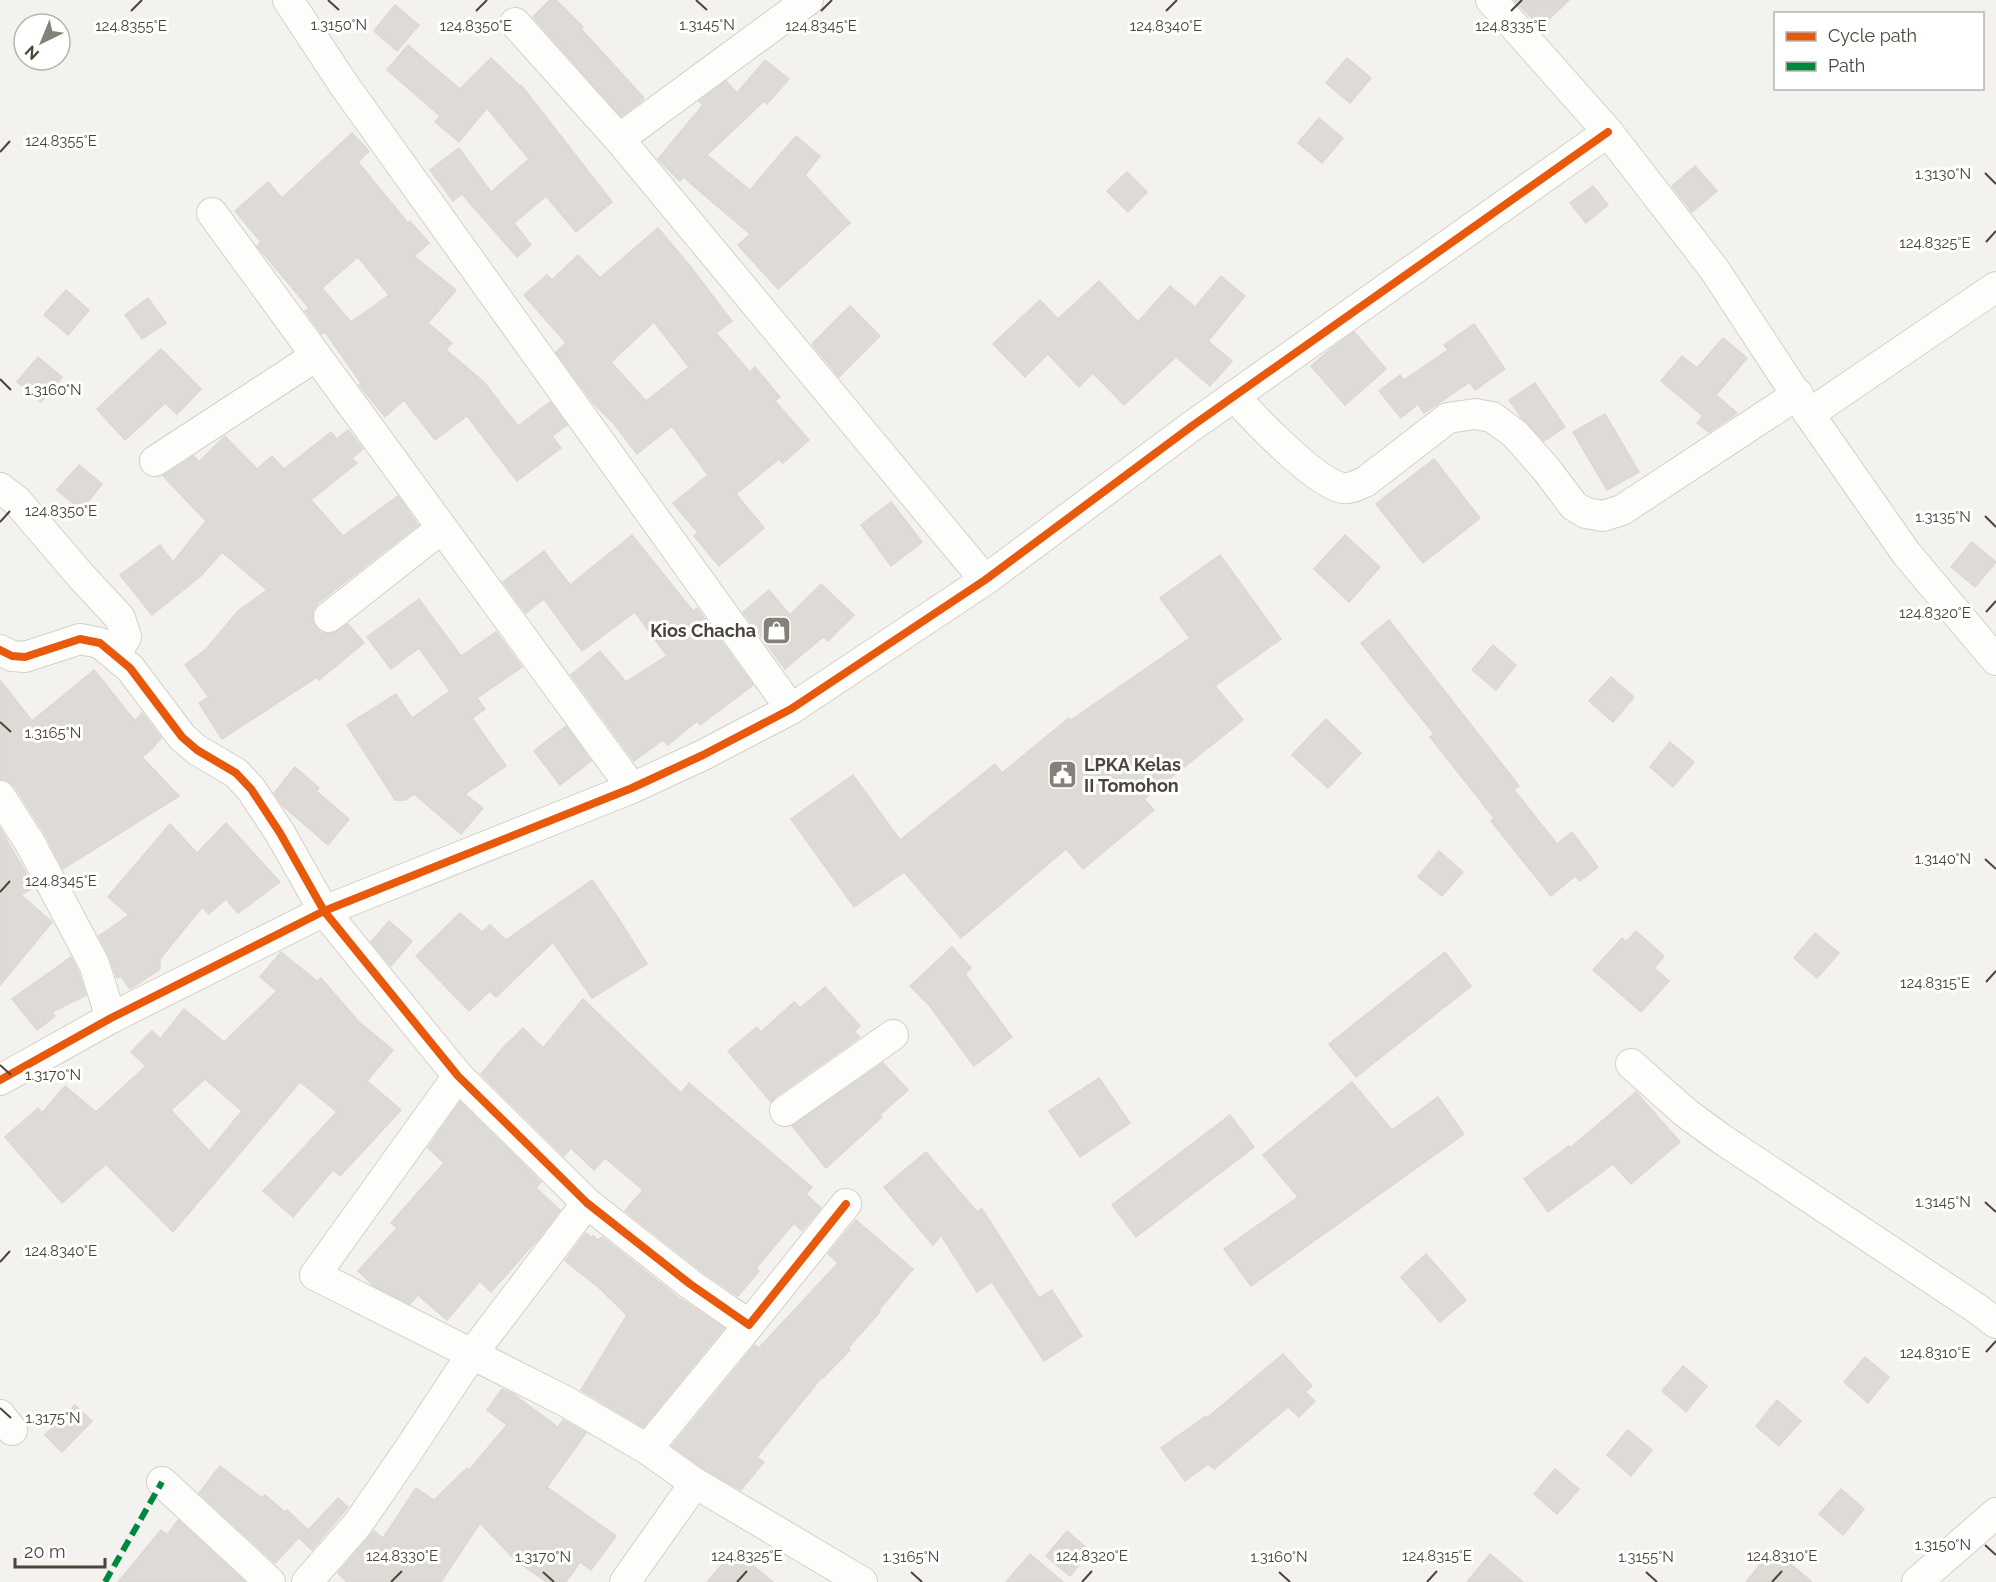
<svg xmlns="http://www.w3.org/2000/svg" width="1996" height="1582" viewBox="0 0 1996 1582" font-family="Raleway,sans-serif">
  <rect width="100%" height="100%" fill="#f4f2ee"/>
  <!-- building -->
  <g fill="#dedbd6" stroke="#dcd9d4" stroke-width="1.5" fill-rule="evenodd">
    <path d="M550 0H556L583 27 581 29 644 98 639 103 621 116 533 17Z"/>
    <path d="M1514 0H1569L1541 27Z"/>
    <path d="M395 5 419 25 397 51 374 31Z"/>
    <path d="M408 45 460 89 491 58 520 86 521 85 612 202 576 232 546 196 514 223 531 245 517 257 462 194 453 201 430 170 459 148 491 192 529 159 487 108 459 142 435 122 440 116 387 70Z"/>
    <path d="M1347 58 1371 78 1350 103 1326 83Z"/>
    <path d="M765 60 789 79 767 104 764 101 707 155 750 190 796 136 820 156 805 175 850 223 778 289 738 245 750 234 683 177 680 181 658 159 703 105 699 101 726 81 737 93Z"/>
    <path d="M1319 118 1343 138 1322 163 1298 143Z"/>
    <path d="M352 133 369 151 358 162 408 223 410 221 429 243 414 256 456 290 428 323 452 343 446 350 484 382 518 426 550 402 567 425 552 436 561 448 517 481 467 416 435 440 404 400 385 417 359 385 361 383 325 332 322 334 305 311 309 308 257 246 261 242 235 211 268 182 282 198ZM358 257 389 295 351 322 322 288Z"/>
    <path d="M1695 166 1717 191 1692 212 1672 186Z"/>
    <path d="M1127 172 1147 192 1128 212 1107 191Z"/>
    <path d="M1593 186 1608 205 1586 223 1570 203Z"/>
    <path d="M658 228 690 266 732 321 716 333 750 372 755 367 780 397 775 401 809 440 783 463 779 459 736 494 764 528 719 566 694 536 698 533 673 503 708 475 672 426 637 454 614 424 594 404 556 352 566 343 524 295 547 275 552 280 578 255 600 278ZM654 322 689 367 646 401 611 362Z"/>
    <path d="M1221 276 1245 296 1208 341 1232 361 1210 386 1176 357 1124 405 1093 373 1079 387 1048 354 1025 377 993 344 1040 300 1058 319 1099 281 1138 322 1170 286 1195 307Z"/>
    <path d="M66 290 89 310 68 335 44 315Z"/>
    <path d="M148 298 166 323 142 339 125 315Z"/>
    <path d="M850 306 880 336 839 377 812 344Z"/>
    <path d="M1474 324 1505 369 1475 390 1470 382 1424 413 1418 404 1401 418 1379 391 1400 375 1404 380 1448 350 1444 345Z"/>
    <path d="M1354 332 1386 369 1345 405 1311 366 1331 349Z"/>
    <path d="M1723 338 1747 358 1716 395 1737 413 1709 432 1697 423 1703 416 1661 381 1682 356 1697 368Z"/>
    <path d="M161 349 201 389 177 414 165 403 125 440 97 409Z"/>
    <path d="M38 357 62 377 41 402 17 382Z"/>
    <path d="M1535 383 1565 427 1544 441 1521 417 1509 400Z"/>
    <path d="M1605 414 1639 472 1607 490 1573 432Z"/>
    <path d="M348 430 363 449 352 458 357 463 311 500 343 536 398 496 418 525 318 603 313 610 312 620 316 628 322 633 332 634 348 624 364 643 319 680 317 677 222 739 199 703 209 697 185 665 206 649 238 611 267 590 222 552 202 575 152 615 120 575 160 545 173 562 206 521 163 476 194 456 199 462 225 436 257 469 272 456 284 469 331 432 337 439Z"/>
    <path d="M1434 459 1480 518 1423 563 1376 504Z"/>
    <path d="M79 465 102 484 81 510 57 490Z"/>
    <path d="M891 502 922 542 891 566 861 525Z"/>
    <path d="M632 535 693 611 697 608 753 685 700 725 697 721 668 745 663 740 634 761 571 675 600 651 626 682 667 656 635 612 582 651 544 599 526 613 503 582 544 551 570 585Z"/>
    <path d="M1345 535 1380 567 1349 602 1314 569Z"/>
    <path d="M1972 542 1996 562 1975 587 1951 567Z"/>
    <path d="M1220 555 1281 639 1215 686 1243 720 1144 799 1154 810 1083 869 1066 849 961 938 904 872 854 907 791 819 853 775 900 840 995 764 1002 773 1069 718 1071 720 1190 638 1160 598Z"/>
    <path d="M821 584 854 615 828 641 823 637 785 669 743 612 769 590 790 615Z"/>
    <path d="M419 599 461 656 496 632 522 667 477 698 485 709 472 718 506 766 465 794 483 808 461 834 414 794 405 800H395L347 725 396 694 412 718 450 691 419 648 391 669 367 637Z"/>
    <path d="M1389 620 1519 786 1514 790 1557 844 1572 832 1598 867 1580 881 1575 876 1551 896 1491 821 1494 818 1430 737 1434 734 1361 643Z"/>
    <path d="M1493 645 1516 665 1496 690 1472 670Z"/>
    <path d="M94 670 135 721 142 713 161 738 152 749 142 757 179 796 63 869 45 834 15 787 8 781 0 779V680L32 721Z"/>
    <path d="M1611 677 1634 697 1613 722 1589 701Z"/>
    <path d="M1326 719 1361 753 1328 788 1292 755Z"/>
    <path d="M566 726 591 761 560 785 534 751Z"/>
    <path d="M1670 742 1694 762 1673 787 1650 767Z"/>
    <path d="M295 767 319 788 316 791 349 819 328 845 283 806 274 793Z"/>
    <path d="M226 823 280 882 238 913 226 899 209 914 202 907 160 959V969L130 989 121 976 117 978 109 956 99 936 129 915 108 897 170 824 197 853Z"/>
    <path d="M0 828 34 887 21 895 52 922 0 985Z"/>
    <path d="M1439 851 1463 872 1442 896 1418 877Z"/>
    <path d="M592 880 620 921 647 964 592 998 553 942 496 997 490 991 469 1011 416 956 460 913 482 932 490 925 506 940Z"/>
    <path d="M389 921 412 941 391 966 371 942Z"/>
    <path d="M1636 931 1664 956 1654 968 1669 981 1641 1012 1593 970 1622 938 1626 942Z"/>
    <path d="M1815 933 1839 953 1817 978 1794 958Z"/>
    <path d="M952 947 971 968 965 974 1012 1037 974 1066 929 1005 910 986Z"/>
    <path d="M281 952 317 981 321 978 358 1021 393 1050 367 1081 401 1110 340 1176 333 1170 293 1217 263 1191 337 1112 300 1082 173 1232 106 1164 62 1203 5 1137 38 1108 42 1113 65 1086 96 1112 146 1066 131 1052 152 1031 160 1039 184 1009 224 1042 277 991 260 977ZM205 1079 242 1111 209 1151 171 1110Z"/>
    <path d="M1445 952 1471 986 1356 1077 1329 1044Z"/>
    <path d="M71 957 78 971 86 995 52 1012 55 1016 37 1030 12 999Z"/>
    <path d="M825 987 860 1026 854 1032 860 1037 775 1097 771 1102 728 1051 757 1027 761 1032 794 1002 800 1008Z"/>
    <path d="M583 999 681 1093 689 1083 812 1187 806 1194 821 1208 802 1231 794 1223 756 1268 759 1271 738 1296 700 1270 625 1211 643 1190 605 1158 594 1170 571 1148 564 1156 481 1074 501 1050 523 1028 543 1048Z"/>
    <path d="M883 1063 908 1090 880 1115 882 1117 826 1168 792 1126Z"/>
    <path d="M1099 1078 1130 1123 1080 1157 1049 1111Z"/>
    <path d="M1352 1082 1392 1130 1438 1097 1464 1134 1251 1286 1224 1249 1298 1197 1263 1155Z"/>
    <path d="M1636 1092 1680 1142 1631 1184 1613 1164 1548 1212 1524 1179 1569 1146 1570 1148Z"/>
    <path d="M460 1102 541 1182 536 1188 560 1210 538 1239 491 1292 480 1281 447 1320 418 1295 410 1304 374 1286 358 1271 397 1228 391 1223 444 1163 428 1148Z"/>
    <path d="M1230 1115 1254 1147 1136 1237 1112 1205Z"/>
    <path d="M926 1152 977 1212 982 1209 1039 1298 1052 1290 1082 1336 1044 1361 992 1282 977 1292 941 1235 933 1245 884 1187Z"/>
    <path d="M856 1220 913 1269 879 1310 880 1312 848 1348 850 1350 823 1378 822 1377 757 1457 764 1462 741 1490 704 1469 672 1446 755 1345 759 1348 838 1263 828 1254Z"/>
    <path d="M586 1233 592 1238 593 1236 598 1240 602 1237 679 1298 724 1328 643 1427 581 1390 627 1315 597 1286 565 1261Z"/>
    <path d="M1426 1254 1466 1300 1440 1322 1401 1277Z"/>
    <path d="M1283 1354 1312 1386 1305 1392 1315 1401 1299 1417 1288 1407 1214 1469 1208 1464 1185 1481 1161 1448 1206 1416 1207 1418Z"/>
    <path d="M1865 1357 1889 1377 1868 1403 1844 1382Z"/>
    <path d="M1683 1366 1707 1386 1686 1412 1662 1391Z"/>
    <path d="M502 1389 513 1394 558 1427 563 1420 586 1433 547 1487 616 1536 591 1570 580 1562 566 1582H547L516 1561 480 1523 441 1582H347L338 1573 374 1531 383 1538 416 1488 434 1500 467 1468 469 1470 507 1425 487 1410Z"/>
    <path d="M1777 1400 1801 1421 1779 1446 1756 1426Z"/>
    <path d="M75 1405 92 1421 62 1452 45 1435Z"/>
    <path d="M1628 1430 1652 1450 1631 1476 1607 1455Z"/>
    <path d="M220 1466 262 1498 265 1495 285 1512 287 1510 307 1529 275 1563 199 1493Z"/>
    <path d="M1555 1469 1579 1489 1557 1514 1534 1494Z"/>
    <path d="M1841 1489 1864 1509 1843 1535 1819 1514Z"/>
    <path d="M338 1498 348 1507 312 1550 300 1539Z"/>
    <path d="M178 1520 245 1582H118L161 1530 167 1535Z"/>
    <path d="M1067 1531 1090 1551 1070 1576 1046 1556Z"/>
    <path d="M1773 1549 1812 1582H1746Z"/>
    <path d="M734 1550 773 1582H707Z"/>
    <path d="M1030 1554 1063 1582H1006Z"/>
    <path d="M1490 1554 1523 1582H1467Z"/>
  </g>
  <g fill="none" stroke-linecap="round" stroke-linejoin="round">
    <defs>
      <g id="minor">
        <path d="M288 0 344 85 791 709"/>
        <path d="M1491 0 1608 132 1714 269 1809 414 1906 553 1996 660"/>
        <path d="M515 23 619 139 985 580"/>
        <path d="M619 139 808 0"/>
        <path d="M212 213 632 788"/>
        <path d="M1234 396C1253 417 1316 484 1343 488 1351 489 1357 485 1365 482L1448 418 1475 414 1492 417 1515 434 1546 469 1574 506 1586 513 1603 516 1622 510 1798 394"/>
        <path d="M1809 414 1996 287"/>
        <path d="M155 461 316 356"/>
        <path d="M0 488 17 501 80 575 120 618 126 637 115 654"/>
        <path d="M329 617 442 528"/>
        <path d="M0 650 12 656 25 657 80 639 100 643 130 668 182 737 197 750 236 773 251 789 280 833 324 911 458 1076 587 1203 690 1284 749 1325 846 1204"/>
        <path d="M0 796 30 843 94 964 111 1018"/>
        <path d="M1631 1064 1686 1113 1723 1140 1976 1308 1996 1323"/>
        <path d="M458 1076 315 1275 565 1401 647 1449 695 1483 862 1582"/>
        <path d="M0 1080 111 1018 324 911 632 788 703 755 791 709 985 580 1192 426 1608 132"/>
        <path d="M785 1111 893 1035"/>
        <path d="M0 1415 12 1430"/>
        <path d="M647 1449 749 1325"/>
        <path d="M162 1482 270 1582"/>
        <path d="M307 1582 357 1525 408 1451 472 1354 587 1203"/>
        <path d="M625 1582 695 1483"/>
        <path d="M1917 1582 1996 1513"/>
      </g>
    </defs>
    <!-- minor casing -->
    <use href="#minor" stroke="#d2d0cb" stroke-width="32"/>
    <!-- minor -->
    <use href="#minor" stroke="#fdfdfc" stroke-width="30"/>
    <!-- quiet -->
    <path stroke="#00873e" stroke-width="6" stroke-dasharray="12 6" stroke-linecap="butt" d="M105 1582 162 1482"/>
    <defs>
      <g id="cycleway">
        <path d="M0 650 12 656 25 657 80 639 100 643 130 668 182 737 197 750 236 773 251 789 280 833 324 911 458 1076 587 1203 690 1284 749 1325 846 1204"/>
        <path d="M0 1080 111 1018 324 911 632 788 703 755 791 709 985 580 1192 426 1608 132"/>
      </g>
    </defs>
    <!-- cycleway casing -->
    <use href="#cycleway" stroke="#fff" stroke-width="11"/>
    <!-- cycleway -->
    <use href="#cycleway" stroke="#e8590c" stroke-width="8"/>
  </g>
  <!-- ticks -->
  <path fill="none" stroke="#4b4439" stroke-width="2" d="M328 0 339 10M696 0 707 10M131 11 142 0M476 11 487 0M821 11 832 0M1166 11 1177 0M1511 11 1522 0M0 152 10 141M1985 173 1996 184M1986 242 1996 231M0 379 11 390M1985 516 1996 527M0 522 10 511M1986 612 1996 601M0 722 11 732M1985 859 1996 869M0 892 10 881M1986 982 1996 971M0 1065 11 1075M1985 1202 1996 1212M0 1262 10 1251M1986 1352 1996 1341M0 1408 11 1418M1985 1545 1996 1555M543 1572 554 1582M911 1572 922 1582M1279 1572 1290 1582M1646 1572 1657 1582M391 1582 402 1571M737 1582 747 1571M1082 1582 1092 1571M1427 1582 1437 1571M1772 1582 1782 1571"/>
  <!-- icons -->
  <defs>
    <symbol id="shop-square" viewBox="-11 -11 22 22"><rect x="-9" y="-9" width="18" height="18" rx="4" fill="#868178" stroke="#fff"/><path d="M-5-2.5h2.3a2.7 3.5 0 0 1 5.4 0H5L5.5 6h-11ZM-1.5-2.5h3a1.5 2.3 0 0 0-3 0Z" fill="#fff"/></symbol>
    <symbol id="civic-square" viewBox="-11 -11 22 22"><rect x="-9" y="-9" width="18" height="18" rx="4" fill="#868178" stroke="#fff"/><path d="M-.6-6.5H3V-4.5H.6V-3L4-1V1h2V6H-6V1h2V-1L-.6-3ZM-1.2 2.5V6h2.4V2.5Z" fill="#fff"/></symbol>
  </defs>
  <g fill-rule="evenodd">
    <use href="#shop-square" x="760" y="614" width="33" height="33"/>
    <use href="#civic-square" x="1046" y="758" width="33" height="33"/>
  </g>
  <g text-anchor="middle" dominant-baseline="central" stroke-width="6" stroke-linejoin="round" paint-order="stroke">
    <!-- poi labels -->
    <g font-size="18" font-weight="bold" fill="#4b4439" stroke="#fff" text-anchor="end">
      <text x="756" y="630">Kios Chacha</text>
      <text x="1084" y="764" text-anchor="start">LPKA Kelas<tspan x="1084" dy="21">II Tomohon</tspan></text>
    </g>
  </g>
  <g font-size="15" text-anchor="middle" fill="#4b4439" stroke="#fff" stroke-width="6" stroke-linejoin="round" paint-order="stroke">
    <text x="339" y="30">1.3150°N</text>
    <text x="707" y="30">1.3145°N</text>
    <text x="1511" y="31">124.8335°E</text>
    <text x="131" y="31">124.8355°E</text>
    <text x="476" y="31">124.8350°E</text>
    <text x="821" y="31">124.8345°E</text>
    <text x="1166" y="31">124.8340°E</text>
    <text x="61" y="146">124.8355°E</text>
    <text x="1943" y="179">1.3130°N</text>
    <text x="1935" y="248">124.8325°E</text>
    <text x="53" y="395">1.3160°N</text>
    <text x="61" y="516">124.8350°E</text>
    <text x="1943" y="522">1.3135°N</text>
    <text x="1935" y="618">124.8320°E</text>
    <text x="53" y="738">1.3165°N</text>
    <text x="1943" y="864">1.3140°N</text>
    <text x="61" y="886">124.8345°E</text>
    <text x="1935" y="988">124.8315°E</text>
    <text x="53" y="1080">1.3170°N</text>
    <text x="1943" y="1207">1.3145°N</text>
    <text x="61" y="1256">124.8340°E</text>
    <text x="1935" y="1358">124.8310°E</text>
    <text x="53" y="1423">1.3175°N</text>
    <text x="1943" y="1550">1.3150°N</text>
    <text x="402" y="1561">124.8330°E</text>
    <text x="747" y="1561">124.8325°E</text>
    <text x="1092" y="1561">124.8320°E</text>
    <text x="1437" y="1561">124.8315°E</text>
    <text x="1782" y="1561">124.8310°E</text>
    <text x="543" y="1562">1.3170°N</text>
    <text x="911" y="1562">1.3165°N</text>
    <text x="1279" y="1562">1.3160°N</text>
    <text x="1646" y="1562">1.3155°N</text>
  </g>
  <!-- legend -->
  <rect x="1774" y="12" width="210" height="78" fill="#ffffff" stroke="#b7b4b0" stroke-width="1.5"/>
  <rect x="1786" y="32" width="30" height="9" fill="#e8590c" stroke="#b7b4b0" stroke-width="1.5"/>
  <text x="1828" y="42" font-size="18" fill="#4b4439">Cycle path</text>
  <rect x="1786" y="62" width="30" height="9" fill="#00873e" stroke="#b7b4b0" stroke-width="1.5"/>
  <text x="1828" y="72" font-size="18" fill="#4b4439">Path</text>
  <!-- north arrow -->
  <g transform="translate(42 42) rotate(223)"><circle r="28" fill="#ffffff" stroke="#b7b4b0" stroke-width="1.5"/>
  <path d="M0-4.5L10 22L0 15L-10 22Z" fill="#868178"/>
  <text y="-9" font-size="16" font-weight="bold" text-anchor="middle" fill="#4b4439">N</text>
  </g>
  <!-- scale -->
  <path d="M15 1558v9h90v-9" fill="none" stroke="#4b4439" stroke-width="3"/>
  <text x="24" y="1558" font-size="18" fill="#4b4439" stroke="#ffffff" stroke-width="4.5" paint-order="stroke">20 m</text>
</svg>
